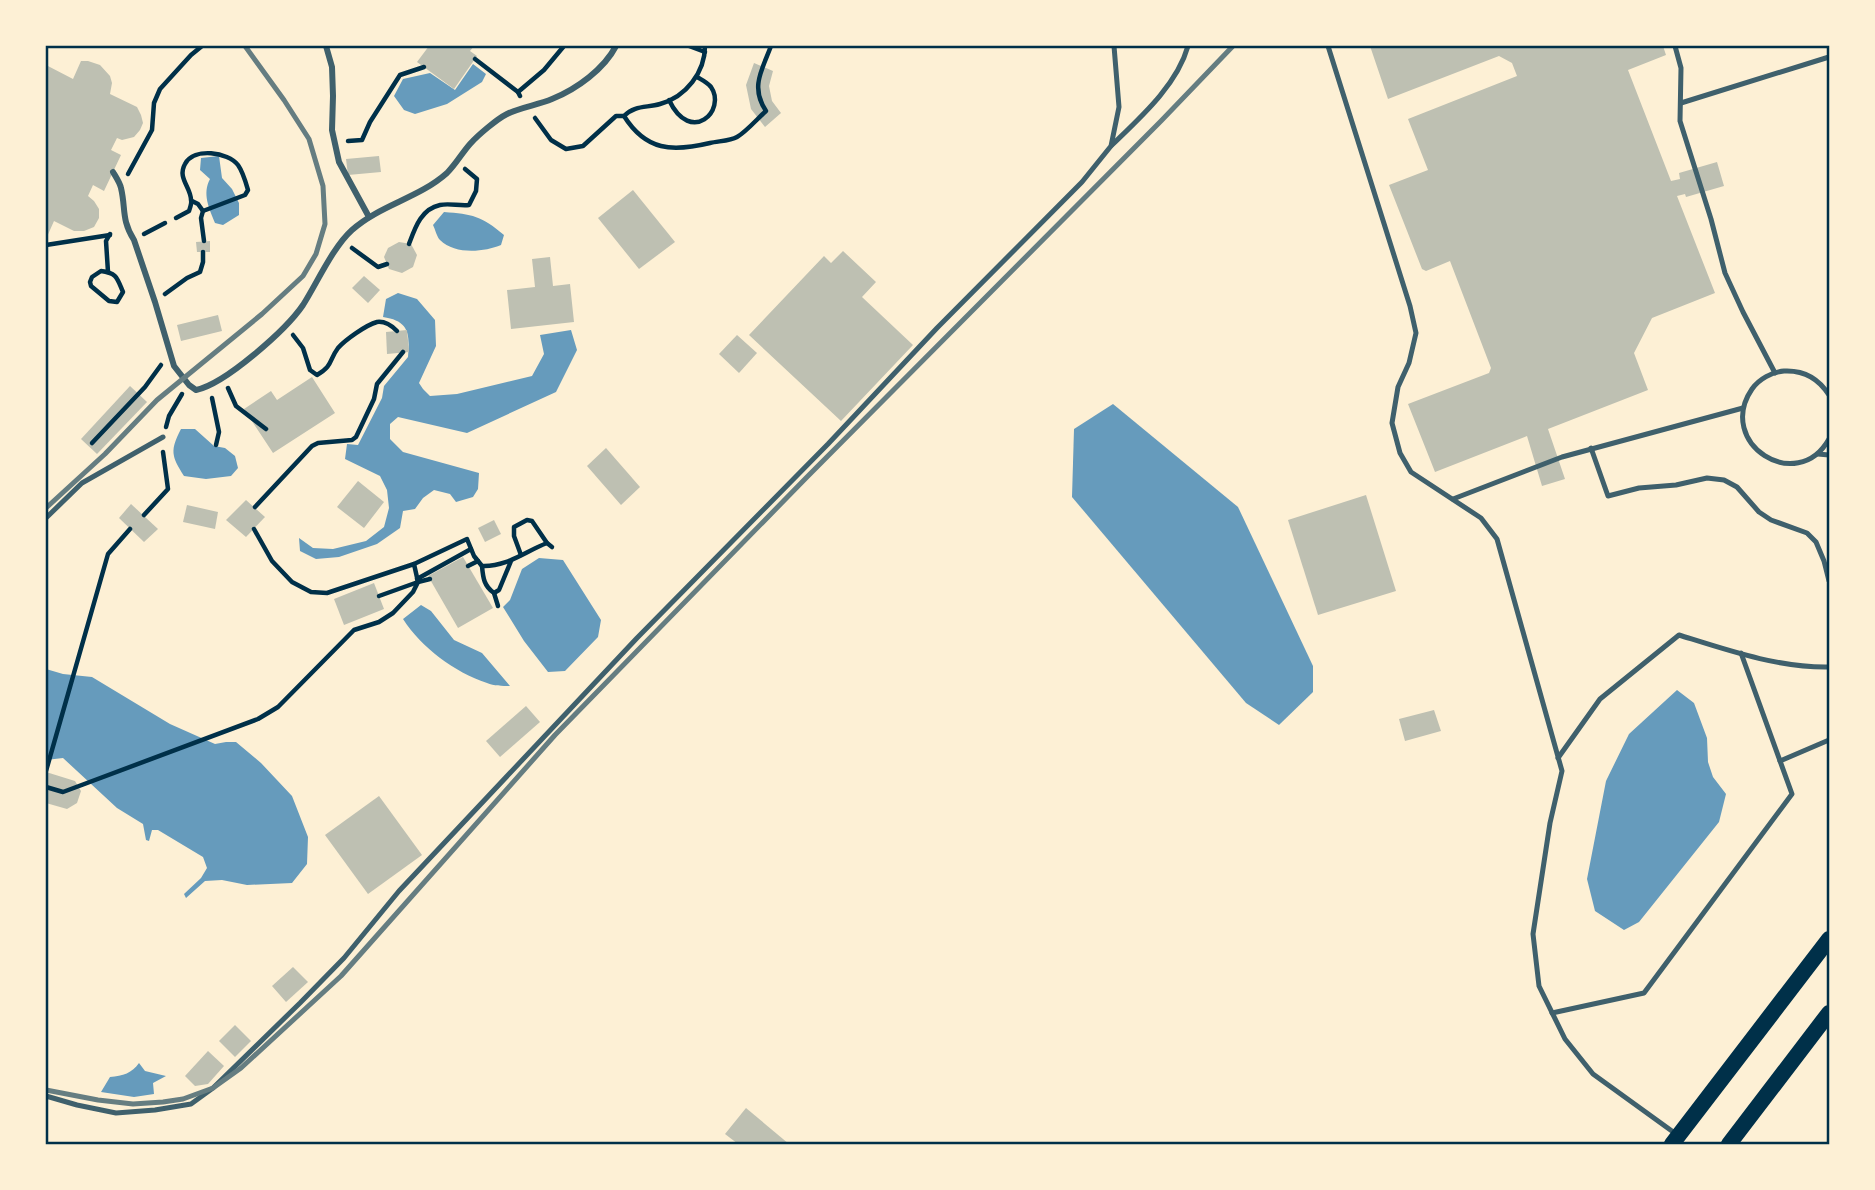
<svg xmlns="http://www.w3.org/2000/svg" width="1875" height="1190" viewBox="0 0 1875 1190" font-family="Helvetica,sans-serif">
  <rect width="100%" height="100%" fill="#fdf0d5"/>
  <!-- water -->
  <g fill="#669bbc">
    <path d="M473 64 486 74 482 82 447 104 415 114 404 110 394 96 403 79 430 73 455 90Z"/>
    <path d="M219 156 222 178 232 189 239 203V215L223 225 215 223C209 208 202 194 210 179L200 170 201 158Z"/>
    <path d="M444 212C472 214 482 216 504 235L501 245C484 252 455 255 440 240 437 237 435 229 433 225Z"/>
    <path d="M398 293 417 299 435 320 436 346 419 383 423 389 430 396 457 394 532 376 544 354 540 335 571 330 577 350 556 392 467 433 398 417 390 424V439L403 452 479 473 478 489 473 497 456 502 450 494 434 490 423 498 415 509 403 511 400 528 377 544 339 557 316 559 300 551 299 538 313 548 333 549 366 541 384 527 389 508 387 490 380 476 345 459 347 444 358 445 382 398 384 386 408 357C410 333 409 321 383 317L386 299Z"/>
    <path d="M1113 404 1238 507 1313 666V692L1279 725 1246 703 1072 497 1074 429Z"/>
    <path d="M181 429H195L214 446 225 448 235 456 238 468 231 476 206 479 184 476C171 456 170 450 181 429Z"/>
    <path d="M539 558 563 560 601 620 598 637 565 671 548 672 524 641 503 607 510 600 522 569Z"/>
    <path d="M421 605 431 611 454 640 482 653 510 686C502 686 494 686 487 683 454 672 422 648 403 619Z"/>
    <path d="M46 669 63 674 92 677 170 724 215 744 226 742H236L261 763 292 796 308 837 307 864 292 883 247 885 222 880 205 881 186 898 184 894 201 878 207 868 203 857 158 830H152L149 841 146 840 143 824 117 808 63 758 46 760Z"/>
    <path d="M1677 690 1694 703 1707 738 1708 762 1713 777 1726 794 1719 822 1639 922 1624 930 1595 911 1587 879 1606 781 1629 734Z"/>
    <path d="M139 1063 145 1071 166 1076 153 1083 154 1094 134 1097 101 1092 110 1077C123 1076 132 1073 139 1063Z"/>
  </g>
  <!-- building -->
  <g fill="#bec0b2">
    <path d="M429 46H474L470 51 477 56 454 89 417 62Z"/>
    <path d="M1370 46H1663L1666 55 1628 70 1671 181 1680 179 1679 173 1717 162 1724 186 1686 197 1685 194 1677 196 1715 293 1652 318 1634 353 1648 390 1548 429 1565 479 1542 486 1527 436 1435 472 1408 404 1489 373 1491 368 1450 261 1426 271 1422 269 1389 185 1428 170 1408 119 1517 76 1512 63 1499 56 1388 99Z"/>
    <path d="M81 61H88L100 65 110 76 112 83 110 94 137 107 141 115 143 123 140 130 134 137 122 140 117 138 111 150 121 155 104 191 93 185 88 196 94 201 99 209V218L94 227 84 231H74L54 221 46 239V65L73 79Z"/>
    <path d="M754 63 773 71 769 86 772 101 781 113 765 127 751 109 746 85Z"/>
    <path d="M379 156 381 172 348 175 346 159Z"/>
    <path d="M633 190 675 242 639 269 598 218Z"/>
    <path d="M210 241V252H197L196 242Z"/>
    <path d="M399 242 411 244 417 255 413 267 402 273 389 269 384 257 388 248Z"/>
    <path d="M843 251 876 282 862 297 913 345 841 421 749 335 824 256 831 263Z"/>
    <path d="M550 257 553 286 570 284 574 322 511 329 507 290 535 287 532 259Z"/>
    <path d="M364 276 380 290 368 303 352 288Z"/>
    <path d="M218 315 222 331 181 341 177 325Z"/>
    <path d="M407 330 409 352 387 354 386 332Z"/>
    <path d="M737 335 757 353 739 373 719 354Z"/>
    <path d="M312 377 335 413 273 453 244 409 271 391 277 400Z"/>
    <path d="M130 386 147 402 97 454 81 439Z"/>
    <path d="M606 448 640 487 621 505 587 466Z"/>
    <path d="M358 481 384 502 364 528 337 507Z"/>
    <path d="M1366 495 1396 591 1318 615 1288 520Z"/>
    <path d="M246 500 265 517 246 537 226 520Z"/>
    <path d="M131 504 158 529 144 542 119 518Z"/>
    <path d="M187 505 218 512 215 529 183 522Z"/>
    <path d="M494 520 501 534 485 542 478 528Z"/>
    <path d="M463 557 493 608 458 628 428 576Z"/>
    <path d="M374 583 384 609 344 625 334 599Z"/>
    <path d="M526 706 540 722 500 757 486 741Z"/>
    <path d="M1434 710 1441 731 1405 741 1399 719Z"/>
    <path d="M46 772 75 781 81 791 77 803 67 809 46 803Z"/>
    <path d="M379 796 422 855 368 894 325 835Z"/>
    <path d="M293 967 308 982 286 1002 272 986Z"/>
    <path d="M235 1025 251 1041 235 1057 219 1041Z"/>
    <path d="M208 1051 224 1066 208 1084 195 1086 185 1076Z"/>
    <path d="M746 1108 789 1144H738L725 1134Z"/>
  </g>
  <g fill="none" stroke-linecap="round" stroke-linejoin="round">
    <!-- path -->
    <g stroke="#003049" stroke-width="4.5">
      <path d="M689 46 705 52"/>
      <path d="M475 59 518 92 520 96"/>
      <path d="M518 92 544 70 564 46"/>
      <path d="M669 100C691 146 727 110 711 87 707 82 702 80 697 77"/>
      <path d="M624 116C646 151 672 152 710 143 718 141 730 141 737 137 746 132 758 118 766 111 750 87 762 70 771 46"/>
      <path d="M535 118 551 140 566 149 583 146 616 116H624C635 105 646 108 660 104 686 97 705 72 705 46"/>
      <path d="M348 141 362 140 370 122 400 75 424 67"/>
      <path d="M128 174 152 130 154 103 160 89 191 55 202 46"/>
      <path d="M192 201 198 204 203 211"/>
      <path d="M176 218 189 211C190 208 192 203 191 200 191 187 177 178 185 164 194 147 228 152 238 165 243 172 246 183 248 190L245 195 203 211 201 218 204 241"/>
      <path d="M144 234 165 223"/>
      <path d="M409 244C415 228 421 209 440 205 449 203 459 206 469 205L476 191 477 179 465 169"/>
      <path d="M46 245 110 235"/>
      <path d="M352 248 378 267 387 264"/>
      <path d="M101 271C117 273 117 278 123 292L117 302 109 301 91 286 90 282 92 277Z"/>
      <path d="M108 272 106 241 110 234"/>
      <path d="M165 294 187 278 200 272 203 262V252"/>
      <path d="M293 335 303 348 310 370 317 375C333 366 329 360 338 348 345 340 366 325 377 322 385 321 392 326 397 331"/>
      <path d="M228 388 236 406 266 429"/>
      <path d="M212 398 219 432 216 445"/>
      <path d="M166 427 169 416 182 394"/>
      <path d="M92 443 145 387 161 365"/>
      <path d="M255 507 312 446 318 443 352 440 356 437 374 399 377 384 403 352"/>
      <path d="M144 515 168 489 163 452"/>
      <path d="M521 555 514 536V527L527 520 532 521 547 543 552 547"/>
      <path d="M414 564 467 539 474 556 482 566C507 567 524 552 547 543"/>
      <path d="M468 566 478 561"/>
      <path d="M482 566C483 578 484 586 494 593L499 590 511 561"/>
      <path d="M417 579 471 549"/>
      <path d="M494 593 498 606"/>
      <path d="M379 596 418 582 430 579"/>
      <path d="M46 771 108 554 130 529"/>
      <path d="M46 787 63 792 258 719 278 707 354 630 379 622 393 613 413 592 418 582 414 564 327 593 311 592 292 582 272 561 254 529"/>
    </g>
    <!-- service -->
    <g stroke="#3f606c" stroke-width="5">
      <path d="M1328 46 1410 306 1416 333 1409 363 1398 387 1392 423 1400 453 1411 472 1481 518 1497 539 1562 771 1550 823 1533 934 1539 986 1565 1039 1593 1074 1676 1134"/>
      <path d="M1675 46 1681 68 1680 121 1711 219 1725 273 1743 312 1775 373"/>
      <path d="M1681 103 1829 57"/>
      <path d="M1112 145C1141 117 1177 85 1188 46"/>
      <path d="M1829 395C1819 379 1804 370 1784 371 1772 372 1759 379 1752 389 1715 443 1797 496 1829 439"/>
      <path d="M1591 448 1608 496 1639 488 1676 485 1707 478 1724 480 1737 487 1759 512 1771 520 1807 533 1816 542 1824 561 1829 581"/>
      <path d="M1818 454 1829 455"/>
      <path d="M1453 499 1562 457 1743 408"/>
      <path d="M46 518 82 483 163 437"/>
      <path d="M1558 758 1600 699 1679 635C1727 650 1779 668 1829 667"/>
      <path d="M1780 761 1829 740"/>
      <path d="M1552 1013 1644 993 1792 794 1741 653"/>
      <path d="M46 1096 77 1105 116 1113 155 1110 191 1104 213 1088 300 1003 344 958 399 891 637 638 828 444 937 328 1082 182 1111 146 1119 107 1114 46"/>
    </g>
    <!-- pedestrian -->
    <g stroke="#3f606c" stroke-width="6">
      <path d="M326 46 332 67 333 96 332 130 339 162 369 217"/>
      <path d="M113 172C116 177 120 183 121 188 126 209 121 219 134 240L155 302 174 366 189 385 196 390C225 384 286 330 303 305 317 283 333 247 352 230 380 205 419 198 447 173 456 164 462 153 470 144 478 135 497 119 507 114 521 107 538 105 552 99 577 89 604 69 616 46"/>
    </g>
    <!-- primary -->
    <g stroke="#003049" stroke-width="16">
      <path d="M1672 1144 1829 939"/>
      <path d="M1729 1144 1829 1013"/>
    </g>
    <!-- rail -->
    <g stroke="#657d81" stroke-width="5">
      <path d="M46 508 105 454 157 400 262 314 303 276 316 254 325 224 323 186 309 139 284 100 245 46"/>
      <path d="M46 1090 98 1100 133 1104 163 1102 183 1099 213 1088 241 1068 341 976 555 735 806 478 1161 121 1233 46"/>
    </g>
  </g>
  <!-- border -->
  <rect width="1875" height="1190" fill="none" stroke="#fdf0d5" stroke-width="94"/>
  <rect x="47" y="47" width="1781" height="1096" fill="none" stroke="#003049" stroke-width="2.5"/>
</svg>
